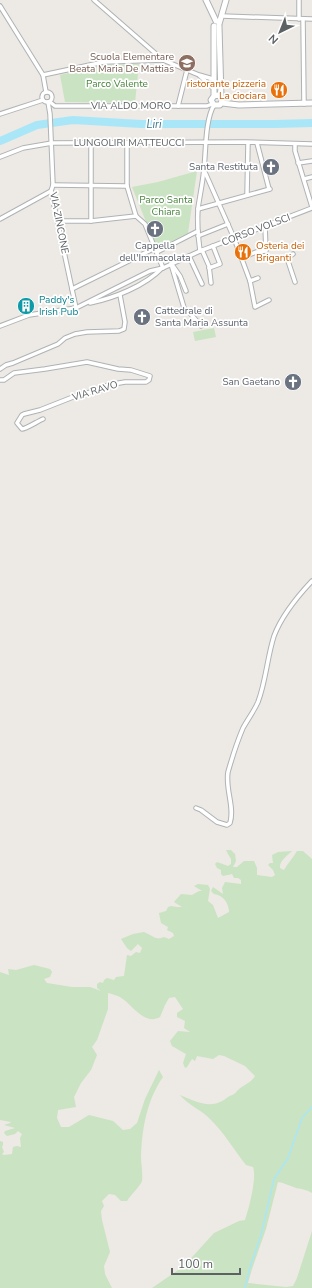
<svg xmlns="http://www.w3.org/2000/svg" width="312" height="1288" viewBox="0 0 312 1288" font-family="'Nunito Sans',sans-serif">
  <rect width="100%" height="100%" fill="#ede9e4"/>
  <!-- green -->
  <g fill="#cae3c2">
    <path d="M139 64 135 103 65 102 60 75 104 65Z"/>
    <path d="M197 171 188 233 160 247 155 244 132 187 158 182Z"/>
    <path d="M214 328 216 337 195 341 193 332Z"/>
    <path d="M226 850H231L235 854 236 861 233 867H237L244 861H254L257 868V875L272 877 275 875 273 870 268 865 270 863H273L272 855 278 852 292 851C287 856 279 861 280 868L284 870C288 863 293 858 297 851H303L312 859V1193C307 1190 302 1189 296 1188 290 1186 285 1183 278 1182L266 1229 252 1269 248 1283 286 1287 293 1286 297 1278 312 1231V1288H152L184 1266 214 1233 239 1221 245 1220C249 1209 257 1177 253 1167L246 1165C234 1150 224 1132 209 1118 200 1109 188 1105 180 1095 192 1100 207 1108 220 1102 223 1101 225 1099 228 1097 234 1094 234 1095 238 1090 243 1085 251 1083 255 1076L245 1066 224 1056 219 1055 213 1059 197 1056 195 1061 192 1059 187 1067 185 1068 183 1063 186 1054 172 1046 170 1041 178 1031 190 1032 184 1028 185 1021 177 1017V1013L183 1009 175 997 169 998 165 1005 160 1017C144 1026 132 1004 120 997 116 995 112 994 108 993V1009L97 1040 92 1047 97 1055 91 1070 81 1083 74 1097 76 1107 58 1110 57 1118 61 1127H69L89 1115 113 1121 123 1130 130 1129 137 1123 145 1099 159 1070 163 1077C147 1100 142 1128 141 1156 141 1164 143 1174 142 1181 141 1185 130 1196 127 1201H121L115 1195 109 1194 102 1201 104 1206 101 1211 102 1220 110 1252 104 1266 105 1274 112 1288H0V1141L3 1142V1145L2 1147 4 1152 2 1154 4 1155 12 1154 13 1147 17 1146 21 1147 20 1138 22 1134 18 1131 15 1134 7 1136 4 1133 5 1131 15 1128 4 1125 10 1123 11 1122 0 1120V972L9 975 8 969 16 970 34 965 50 969 52 972 50 977 44 979 47 983 72 987H90L101 991 97 988V984L100 982 103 983 104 980 107 978 114 980 116 977 124 976 127 955 131 956 136 952 140 953 142 948 138 944 131 951 127 948 121 939 133 934 144 932C152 935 156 941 164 937L169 939 174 936 173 933 167 930 168 927 161 923 159 913 166 911 168 907 171 906 177 907H182L174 902 181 894 192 895 199 891H202L194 886 198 884 208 885 210 889 208 901 213 905 218 918 229 912C229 903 223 895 214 894L211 891 213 887 223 894 222 888 225 882 241 884V880L238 878H234L232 874 223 876 221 874V870L217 868 215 864 217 862 228 866 231 864V859L228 854Z"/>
  </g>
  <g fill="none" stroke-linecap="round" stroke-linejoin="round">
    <!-- stream -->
    <path stroke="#a9e7f8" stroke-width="1.5" d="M245 1288 250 1267 261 1235 274 1179 288 1158 302 1118 312 1107"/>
    <!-- river -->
    <path stroke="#a9e7f8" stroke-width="8" d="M0 141 37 125 73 120 141 124H275L312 123"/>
    <defs>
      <g id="minor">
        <path d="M94 0 163 60 199 75 213 79"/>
        <path d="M0 6 43 75 46 92"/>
        <path d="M222 16 312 19"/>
        <path d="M299 19V0"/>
        <path d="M303 19 304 104"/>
        <path d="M43 75 104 62 163 60"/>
        <path d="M200 76 213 88"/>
        <circle cx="47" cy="97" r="5"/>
        <path d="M48 102 50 114 53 185 51 191 76 308"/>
        <path d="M50 102 55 106H207L212 104"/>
        <path d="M178 106 187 70"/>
        <path d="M0 114 43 100"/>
        <path d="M127 143V186L136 216 145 224 163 268"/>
        <path d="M257 143 269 189"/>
        <path d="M91 144V221"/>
        <path d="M295 144V151L312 207"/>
        <path d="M0 157 23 148 52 143 245 142 312 144"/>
        <path d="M298 163 312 161"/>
        <path d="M204 170 234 238 250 281 255 307 269 300"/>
        <path d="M304 179 312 177"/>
        <path d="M53 185 127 186"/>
        <path d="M247 195 248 143"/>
        <path d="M198 209 270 189"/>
        <path d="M0 219 51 191"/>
        <path d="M57 221H91L136 216"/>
        <path d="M198 236 228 224"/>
        <path d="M202 250 209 266 211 283"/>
        <path d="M200 251C198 236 197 222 198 208 200 195 203 181 204 168 206 151 205 120 214 105"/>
        <path d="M157 252 198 231"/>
        <path d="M293 254 287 258 295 282"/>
        <path d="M189 256 202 284"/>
        <path d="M241 258 256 252 266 251 265 226"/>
        <path d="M171 264 185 311 189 312 201 326"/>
        <path d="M173 266 180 276 186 291"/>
        <path d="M209 268 220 264 213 246"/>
        <path d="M250 281 258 278"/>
        <path d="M72 289 155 248"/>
        <path d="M90 303C114 298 145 286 162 268"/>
        <path d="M0 326 29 315 76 308 150 271 163 268 200 251 312 208"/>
        <path d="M0 369 6 365 13 363 58 344 65 338 75 334 87 332 119 331 124 329 125 322 120 295"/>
        <path d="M0 380H4L14 373 45 369 87 362 118 369 131 370 150 376 149 380 146 382H125L108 385 98 390 73 397 40 410 24 414 22 415 17 423 22 429C26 429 38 421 43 419"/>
        <path d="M196 808 201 810 217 822 227 825 230 823C235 807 225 789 228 772 232 758 237 742 243 728 248 719 254 711 258 702 266 681 267 658 274 636 282 615 296 598 312 581"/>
      </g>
      <g id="secondary">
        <path d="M206 0 216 21"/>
        <path d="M219 24 226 0"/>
        <path d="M219 26 221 97"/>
        <path d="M214 96 218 95 222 98V101L220 105H214L211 100 214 96V26"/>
        <path d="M222 103 239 105 312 103"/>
      </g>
    </defs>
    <!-- minor casing -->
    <use href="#minor" stroke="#afb3b5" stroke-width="5.5"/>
    <!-- secondary casing -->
    <use href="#secondary" stroke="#afb3b6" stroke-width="7"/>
    <!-- minor -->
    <use href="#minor" stroke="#fff" stroke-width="3.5"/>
    <!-- secondary -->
    <use href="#secondary" stroke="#fff" stroke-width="5"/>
  </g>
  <!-- icons -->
  <defs>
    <symbol id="school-disc" viewBox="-11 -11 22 22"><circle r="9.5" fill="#8d6e63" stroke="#fff"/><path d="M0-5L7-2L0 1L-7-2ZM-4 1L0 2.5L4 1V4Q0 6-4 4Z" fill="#fff"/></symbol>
    <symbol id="restaurant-disc" viewBox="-11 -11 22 22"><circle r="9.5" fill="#e8710a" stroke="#fff"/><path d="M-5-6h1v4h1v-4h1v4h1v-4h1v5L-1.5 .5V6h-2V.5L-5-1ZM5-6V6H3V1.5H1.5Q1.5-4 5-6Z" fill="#fff"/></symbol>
    <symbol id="church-disc" viewBox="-11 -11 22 22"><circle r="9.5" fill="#6b7280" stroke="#fff"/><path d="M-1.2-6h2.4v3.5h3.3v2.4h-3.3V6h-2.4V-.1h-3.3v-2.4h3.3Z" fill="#fff"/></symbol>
    <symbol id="building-disc" viewBox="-11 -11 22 22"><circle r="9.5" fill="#0f9aa8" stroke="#fff"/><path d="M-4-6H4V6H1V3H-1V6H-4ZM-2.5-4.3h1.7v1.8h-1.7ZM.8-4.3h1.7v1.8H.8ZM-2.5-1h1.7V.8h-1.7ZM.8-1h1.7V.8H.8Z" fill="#fff"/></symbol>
  </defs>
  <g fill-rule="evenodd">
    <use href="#school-disc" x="177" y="53" width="20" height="20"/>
    <use href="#restaurant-disc" x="269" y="80" width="20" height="20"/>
    <use href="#church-disc" x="261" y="157" width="20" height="20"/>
    <use href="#church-disc" x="145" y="219" width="20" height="20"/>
    <use href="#restaurant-disc" x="233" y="242" width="20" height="20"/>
    <use href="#building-disc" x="16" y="296" width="20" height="20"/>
    <use href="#church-disc" x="132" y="307" width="20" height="20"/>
    <use href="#church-disc" x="283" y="372" width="20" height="20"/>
  </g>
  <g text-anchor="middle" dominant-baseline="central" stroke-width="3.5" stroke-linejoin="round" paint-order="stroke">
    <!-- education labels -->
    <g font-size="10" fill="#785e54" stroke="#fff" text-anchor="end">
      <text x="174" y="57">Scuola Elementare<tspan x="174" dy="12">Beata Maria De Mattias</tspan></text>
    </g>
    <!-- park labels -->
    <g font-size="10" fill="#48833c" stroke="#fff">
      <text x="117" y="84">Parco Valente</text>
      <text x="166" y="200">Parco Santa<tspan x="166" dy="12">Chiara</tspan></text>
    </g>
    <!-- food labels -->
    <g font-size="10" fill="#c56008" stroke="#fff" text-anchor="end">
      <text x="266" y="84">ristorante pizzeria<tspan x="266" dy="12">La ciociara</tspan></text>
      <text x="256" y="246" text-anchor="start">Osteria dei<tspan x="256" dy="12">Briganti</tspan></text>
    </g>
    <!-- street labels -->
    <g font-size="10" fill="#5c6163" stroke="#fff">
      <text x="131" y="106">VIA ALDO MORO</text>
      <text x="129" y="143">LUNGOLIRI MATTEUCCI</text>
      <text transform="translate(59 223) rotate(79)">VIA ZINCONE</text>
      <text transform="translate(256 230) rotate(-21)">CORSO VOLSCI</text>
      <text transform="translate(95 391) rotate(-17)">VIA RAVO</text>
    </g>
    <!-- worship labels -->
    <g font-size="10" fill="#5b616d" stroke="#fff" text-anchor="end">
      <text x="258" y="167">Santa Restituta</text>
      <text x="155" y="246" text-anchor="middle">Cappella<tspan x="155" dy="12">dell'Immacolata</tspan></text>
      <text x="155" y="311" text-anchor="start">Cattedrale di<tspan x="155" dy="12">Santa Maria Assunta</tspan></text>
      <text x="280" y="382">San Gaetano</text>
    </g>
    <!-- culture labels -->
    <g font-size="10" fill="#0d838f" stroke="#fff" text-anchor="start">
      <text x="39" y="300">Paddy's<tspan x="39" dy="12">Irish Pub</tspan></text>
    </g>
    <!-- water labels -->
    <g font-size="11" font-style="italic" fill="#3f7890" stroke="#fff">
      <text x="154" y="124">Liri</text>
    </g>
  </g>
  <!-- north arrow -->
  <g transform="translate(280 32) rotate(223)" stroke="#ffffff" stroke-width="3" paint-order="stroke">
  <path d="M0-3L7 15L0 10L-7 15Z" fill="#5c6163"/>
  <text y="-6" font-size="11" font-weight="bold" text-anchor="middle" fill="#5c6163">N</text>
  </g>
  <!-- scale -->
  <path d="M172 1268v6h68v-6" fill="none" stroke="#5c6163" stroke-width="2"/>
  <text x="178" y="1268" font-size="12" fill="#5c6163" stroke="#ffffff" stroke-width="3" paint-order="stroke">100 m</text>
</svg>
